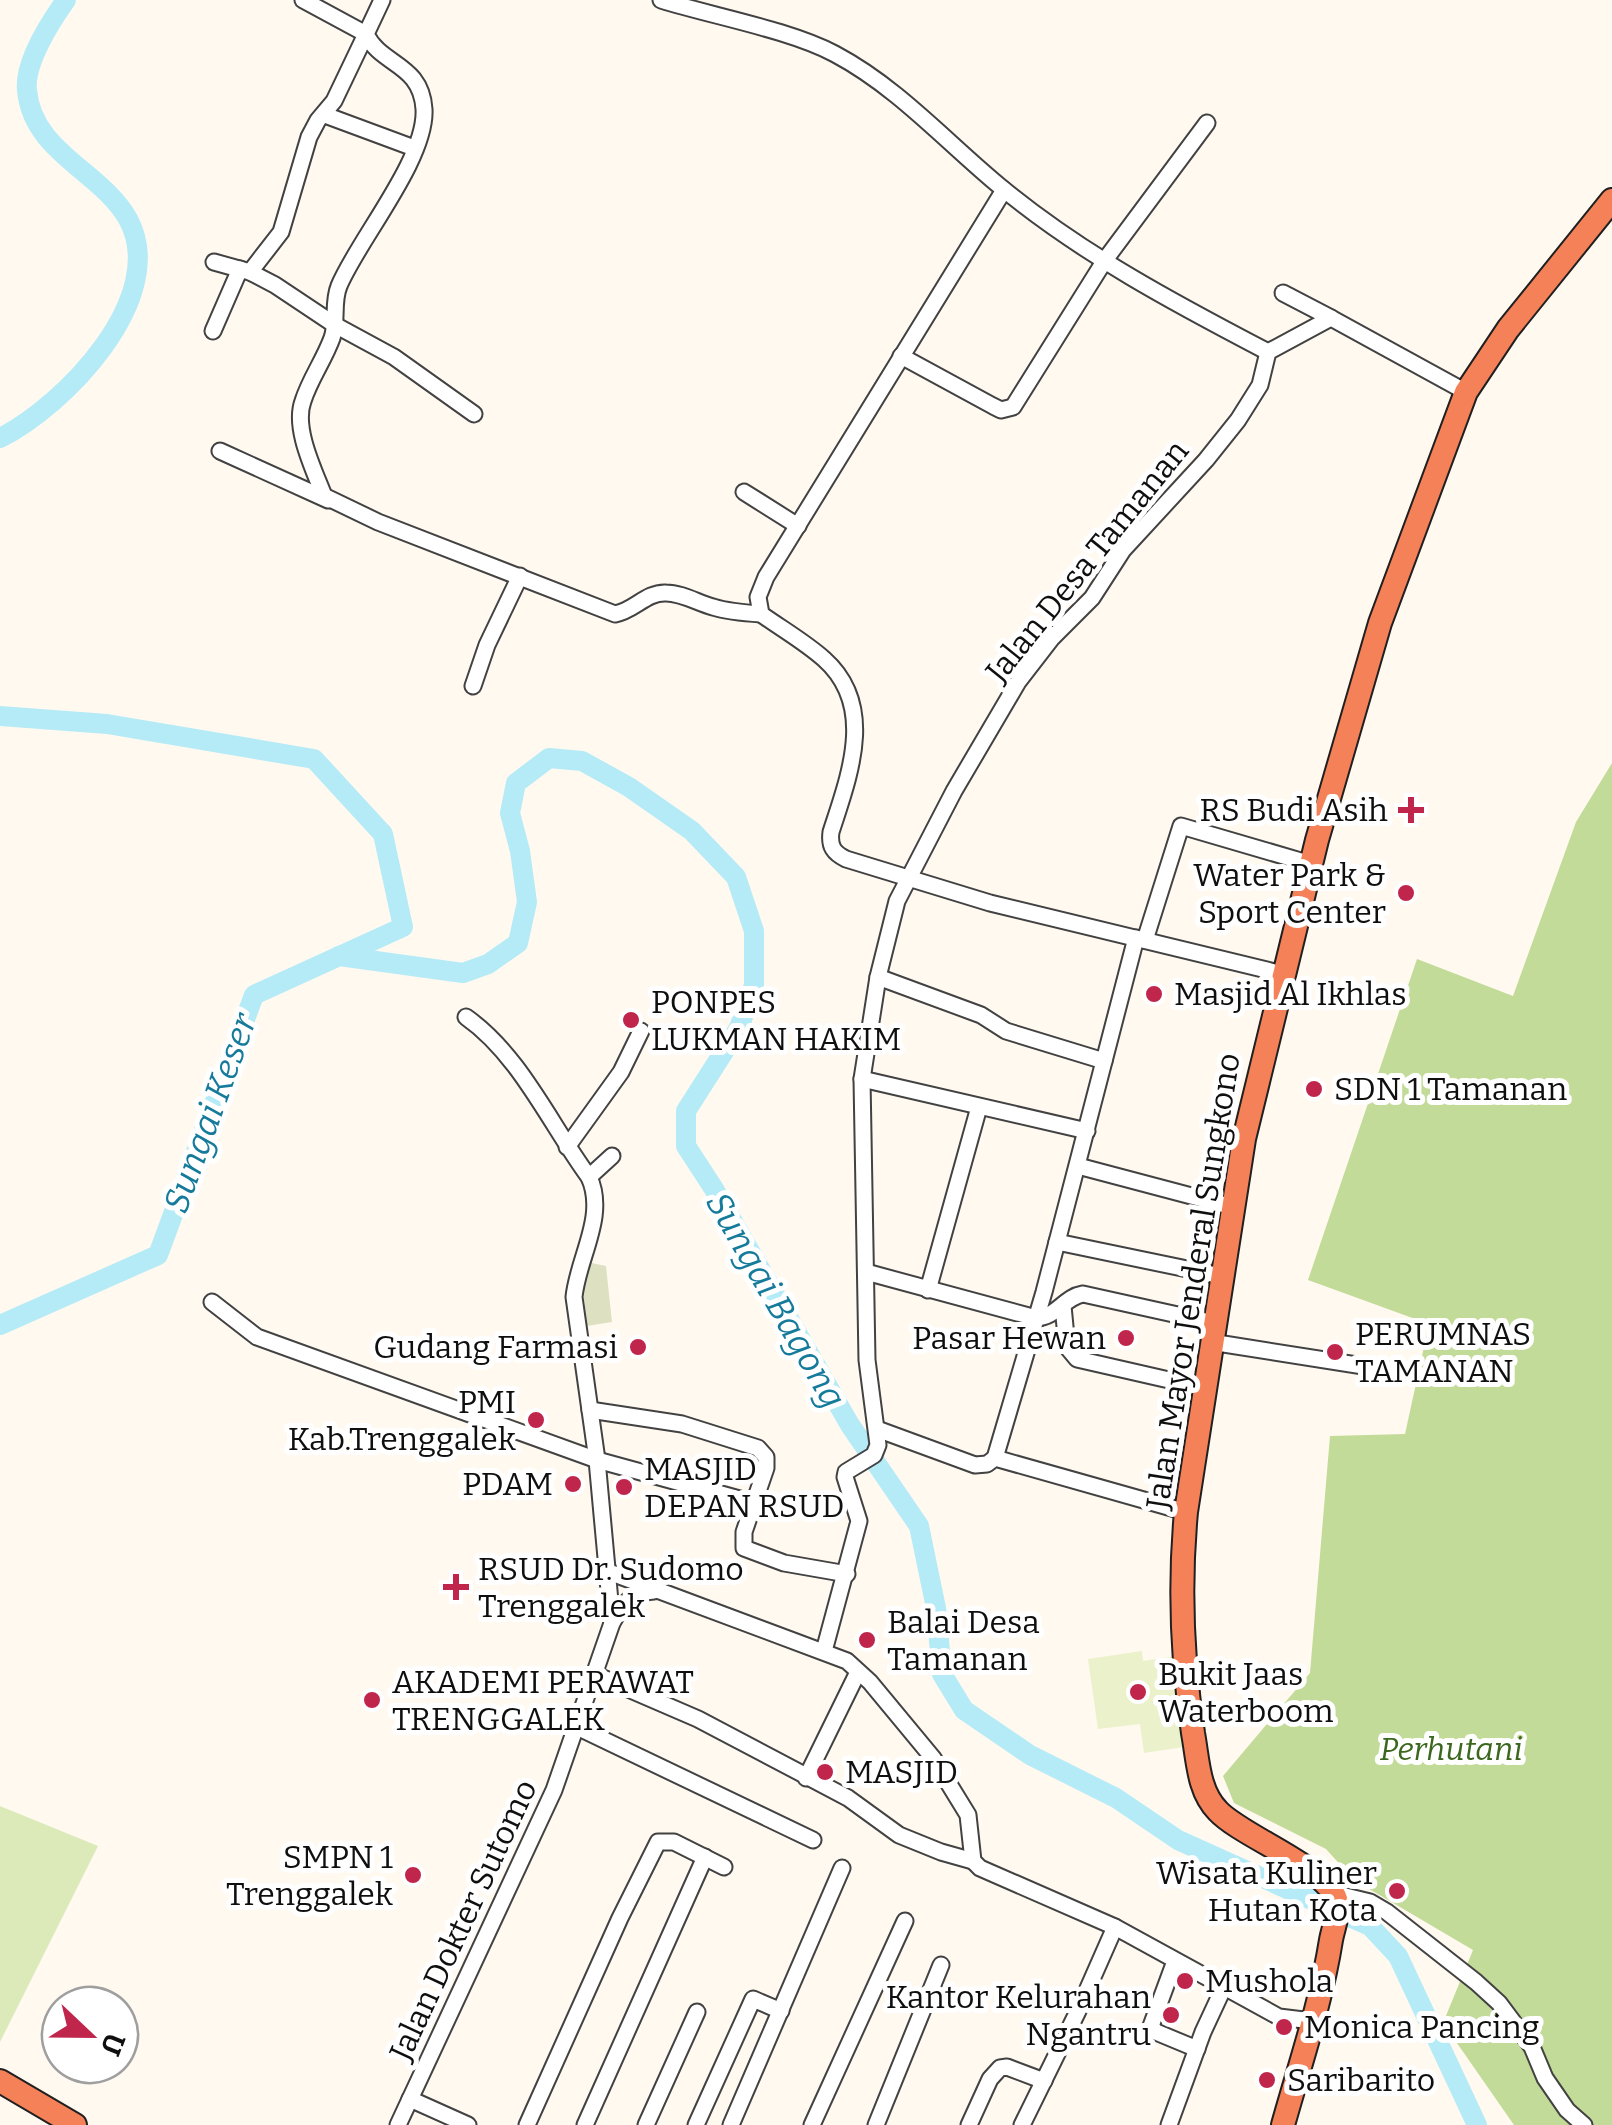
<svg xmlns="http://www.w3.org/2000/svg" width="1612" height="2125" viewBox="0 0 1612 2125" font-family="Bitter,serif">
  <rect width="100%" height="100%" fill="#fff9f0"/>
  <!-- green -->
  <path fill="#dceab9" d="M0 1806 98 1846 0 2042Z"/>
  <!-- forest -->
  <path fill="#c3db98" d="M1612 763V2125H1514L1443 2023 1473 1950 1354 1880 1326 1849 1234 1803 1223 1776 1310 1673 1330 1436 1405 1434 1429 1324 1308 1280 1417 959 1513 996 1576 822Z"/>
  <!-- cemetery -->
  <path fill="#dde1c1" d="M587 1262 606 1266 612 1322 587 1326 583 1289Z"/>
  <!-- pitch -->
  <path fill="#ebf1cb" d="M1142 1651 1143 1661 1177 1656 1190 1746 1144 1753 1140 1724 1098 1729 1088 1659Z"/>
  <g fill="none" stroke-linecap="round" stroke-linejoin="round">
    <!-- river -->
    <g stroke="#b5ebf7" stroke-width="20">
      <path d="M0 438C63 407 171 297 128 219 101 171 32 152 27 90 24 63 51 21 66 0"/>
      <path d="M0 716 107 724 314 759 383 834 403 927 254 995 158 1255 0 1325"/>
      <path d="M339 956 463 973 488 964 518 943 527 902 520 851 510 813 516 783 549 758 582 761 629 787 692 831 736 877 754 931V985L739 1028 686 1111V1146L714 1189 850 1425 919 1526 936 1608 942 1674 964 1710 1030 1755 1116 1798 1178 1840 1370 1926 1398 1956 1477 2125"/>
    </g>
    <defs>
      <g id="minor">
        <path d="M382 0 366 34C381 66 421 63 424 109 427 159 358 240 339 286 332 303 338 321 332 338 324 360 310 379 303 401 293 428 314 470 324 496L378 522 615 614C634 611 646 592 666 593 682 593 698 603 713 607 729 612 745 613 761 614"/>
        <path d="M661 0C712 16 790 30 835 54 899 88 947 143 1002 188 1082 254 1176 304 1268 352"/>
        <path d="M325 115 414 148"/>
        <path d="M1004 190 766 577 758 597 761 614C782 629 805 642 824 659 877 706 849 776 831 832 829 847 834 853 846 859L990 903 1283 974"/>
        <path d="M214 262 250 272 275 285 335 325 394 357 474 414"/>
        <path d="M250 272 281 232 309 137 318 120 334 101 366 34 303 0"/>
        <path d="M1283 293 1331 318"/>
        <path d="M213 331 240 269"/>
        <path d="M901 356 993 406 1001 410 1013 407 1105 260 1207 123"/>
        <path d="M220 451 328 500"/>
        <path d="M744 492 798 526"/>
        <path d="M473 686 487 645 520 576"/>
        <path d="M1145 940 1181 826 1311 864"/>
        <path d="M878 977 981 1015 1006 1031 1104 1061"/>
        <path d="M466 1017C520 1055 550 1124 589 1177 607 1216 578 1257 574 1297L597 1460 612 1623"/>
        <path d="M862 1079 1087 1131"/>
        <path d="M567 1147 621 1072 641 1031"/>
        <path d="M1078 1166 1233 1207"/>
        <path d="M589 1177 612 1156"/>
        <path d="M1057 1242 1221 1276"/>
        <path d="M866 1272 1036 1318C1057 1317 1064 1297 1083 1294L1214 1323"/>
        <path d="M928 1290 979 1107"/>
        <path d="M212 1302 257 1337 597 1460 754 1503"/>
        <path d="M1063 1306 1067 1347 1077 1359 1204 1388"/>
        <path d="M1211 1342 1395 1371"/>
        <path d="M590 1410 682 1424 758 1448 766 1457V1468L744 1532V1548L784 1563 847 1574"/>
        <path d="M877 1429 975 1465 987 1464 995 1458 1186 1512"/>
        <path d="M995 1458 1044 1292 1136 938"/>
        <path d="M609 1572 847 1661 870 1682 933 1758 968 1815 973 1861 980 1868 1115 1927 1279 2017 1312 2021"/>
        <path d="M824 1651 859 1521 845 1477 846 1472 874 1455 878 1445 867 1360 862 1079 878 977 897 901 954 791 1018 682 1052 638 1092 598 1123 550 1206 460 1238 420 1260 385 1268 352 1331 318 1466 392"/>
        <path d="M596 1675 698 1719 848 1798 899 1835 941 1852 973 1861"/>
        <path d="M577 1727 813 1840"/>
        <path d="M806 1778 858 1672"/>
        <path d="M1333 1893 1370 1902 1387 1912 1476 1982 1499 2003 1532 2047 1545 2078 1567 2110 1584 2125"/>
        <path d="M1175 1961 1151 2026 1156 2032 1197 2049"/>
        <path d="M410 2099 468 2125"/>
        <path d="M398 2125 554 1790 612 1623C622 1605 631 1592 654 1591"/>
        <path d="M527 2125 620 1918 658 1842H674L724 1867"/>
        <path d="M585 2125 705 1857"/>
        <path d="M646 2125 697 2012"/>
        <path d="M696 2125 753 1999 781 2011"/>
        <path d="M731 2125 842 1868"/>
        <path d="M812 2125 905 1921"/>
        <path d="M876 2125 941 1965"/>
        <path d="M969 2125 990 2079 1000 2068 1007 2067 1044 2081"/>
        <path d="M1022 2125 1078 2011 1115 1927"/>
        <path d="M1169 2125 1203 2032 1223 1989"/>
      </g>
      <g id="highway">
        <path d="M0 2081 75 2125"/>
        <path d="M1283 2125C1300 2064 1321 2003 1331 1940 1333 1929 1339 1914 1337 1903 1332 1869 1242 1837 1218 1811 1198 1791 1198 1760 1193 1733 1182 1659 1179 1587 1186 1512L1244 1139 1317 840 1380 623 1466 392 1508 329 1612 200"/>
      </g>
    </defs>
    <!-- minor casing -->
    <use href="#minor" stroke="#424242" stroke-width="19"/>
    <!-- highway casing -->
    <use href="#highway" stroke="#202020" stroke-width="26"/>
    <!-- minor -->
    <use href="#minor" stroke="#fff" stroke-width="15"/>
    <!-- highway -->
    <use href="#highway" stroke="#f58158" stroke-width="22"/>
  </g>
  <!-- markers -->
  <g fill="#c0254b" stroke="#fff" stroke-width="4">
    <path d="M1406 795h10v10h10v10h-10v10h-10v-10h-10v-10h10z"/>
    <circle cx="1406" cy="893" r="10"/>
    <circle cx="1154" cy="994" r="10"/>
    <circle cx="631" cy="1020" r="10"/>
    <circle cx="1314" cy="1089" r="10"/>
    <circle cx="1126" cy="1338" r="10"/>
    <circle cx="638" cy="1347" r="10"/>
    <circle cx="1335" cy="1352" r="10"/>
    <circle cx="536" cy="1420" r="10"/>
    <circle cx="573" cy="1484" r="10"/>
    <circle cx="624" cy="1487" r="10"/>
    <path d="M451 1572h10v10h10v10h-10v10h-10v-10h-10v-10h10z"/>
    <circle cx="867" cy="1640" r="10"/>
    <circle cx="1138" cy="1692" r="10"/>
    <circle cx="372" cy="1700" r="10"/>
    <circle cx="825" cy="1772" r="10"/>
    <circle cx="413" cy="1875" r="10"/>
    <circle cx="1397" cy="1891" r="10"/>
    <circle cx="1185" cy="1981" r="10"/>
    <circle cx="1171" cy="2015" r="10"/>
    <circle cx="1284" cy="2027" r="10"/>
    <circle cx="1267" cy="2080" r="10"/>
  </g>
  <g text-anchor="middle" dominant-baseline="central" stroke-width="10" stroke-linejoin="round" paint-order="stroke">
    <!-- street labels -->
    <g font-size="32" fill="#0f0f0f" stroke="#fff">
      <text transform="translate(1087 561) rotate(-51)">Jalan Desa Tamanan</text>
      <text transform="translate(1193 1281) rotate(-81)">Jalan Mayor Jenderal Sungkono</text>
      <text transform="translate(463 1920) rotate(-65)">Jalan Dokter Sutomo</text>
    </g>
    <!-- poi labels -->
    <g font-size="32" fill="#0f0f0f" stroke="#fff" text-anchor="start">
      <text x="1388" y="810" text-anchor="end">RS Budi Asih</text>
      <text x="1386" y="875" text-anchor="end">Water Park &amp;<tspan x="1386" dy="37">Sport Center</tspan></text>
      <text x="1174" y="994">Masjid Al Ikhlas</text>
      <text x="651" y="1002">PONPES<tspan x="651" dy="37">LUKMAN HAKIM</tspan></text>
      <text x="1334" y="1089">SDN 1 Tamanan</text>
      <text x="1355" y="1334">PERUMNAS<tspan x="1355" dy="37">TAMANAN</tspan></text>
      <text x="1106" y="1338" text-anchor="end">Pasar Hewan</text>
      <text x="618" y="1347" text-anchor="end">Gudang Farmasi</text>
      <text x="516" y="1402" text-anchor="end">PMI<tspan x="516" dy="37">Kab.Trenggalek</tspan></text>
      <text x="644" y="1469">MASJID<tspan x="644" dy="37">DEPAN RSUD</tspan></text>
      <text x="553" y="1484" text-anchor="end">PDAM</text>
      <text x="478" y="1569">RSUD Dr. Sudomo<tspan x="478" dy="37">Trenggalek</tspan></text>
      <text x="887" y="1622">Balai Desa<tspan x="887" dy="37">Tamanan</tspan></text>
      <text x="1158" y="1674">Bukit Jaas<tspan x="1158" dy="37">Waterboom</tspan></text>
      <text x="392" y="1682">AKADEMI PERAWAT<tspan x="392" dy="37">TRENGGALEK</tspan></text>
      <text x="845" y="1772">MASJID</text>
      <text x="393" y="1857" text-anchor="end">SMPN 1<tspan x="393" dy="37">Trenggalek</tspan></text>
      <text x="1377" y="1873" text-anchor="end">Wisata Kuliner<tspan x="1377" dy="37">Hutan Kota</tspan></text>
      <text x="1205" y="1981">Mushola</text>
      <text x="1151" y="1997" text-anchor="end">Kantor Kelurahan<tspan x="1151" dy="37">Ngantru</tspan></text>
      <text x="1304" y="2027">Monica Pancing</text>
      <text x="1287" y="2080">Saribarito</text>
    </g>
    <!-- park labels -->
    <g font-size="32" font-style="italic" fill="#3c671e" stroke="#fff">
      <text x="1451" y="1749">Perhutani</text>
    </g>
    <!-- water labels -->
    <g font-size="35" font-style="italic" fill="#167b9b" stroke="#fff">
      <text transform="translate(210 1113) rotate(-70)">Sungai Keser</text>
      <text transform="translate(776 1300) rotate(60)">Sungai Bagong</text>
    </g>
  </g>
  <!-- north arrow -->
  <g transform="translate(90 2035) rotate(112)"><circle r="48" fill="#ffffff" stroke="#9f9f9f" stroke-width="2.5"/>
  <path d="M0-8L18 38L0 25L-18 38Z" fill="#c0254b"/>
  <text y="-15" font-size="28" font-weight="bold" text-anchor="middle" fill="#0f0f0f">U</text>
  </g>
</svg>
